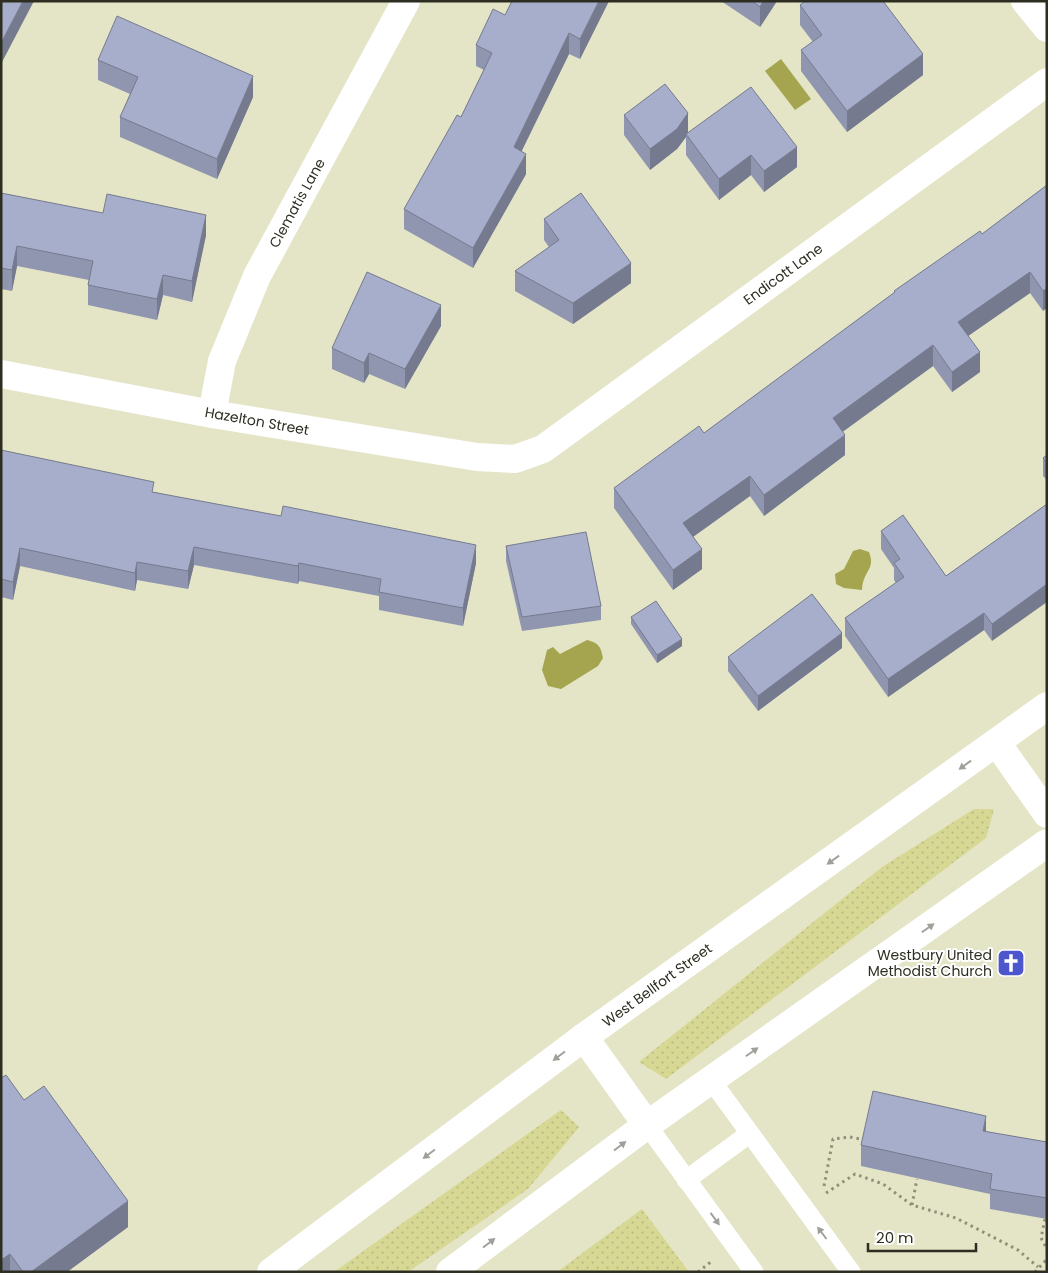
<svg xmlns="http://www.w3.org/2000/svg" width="1048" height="1273" viewBox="0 0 1048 1273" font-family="Poppins,sans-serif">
  <defs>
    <pattern id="grass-dots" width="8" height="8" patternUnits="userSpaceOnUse" patternTransform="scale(1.25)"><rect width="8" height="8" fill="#d7d894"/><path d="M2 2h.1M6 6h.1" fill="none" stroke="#b9ba7f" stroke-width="1.8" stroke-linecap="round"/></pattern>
  </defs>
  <rect width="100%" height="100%" fill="#e4e5c6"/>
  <!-- grass -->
  <g fill="url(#grass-dots)">
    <path d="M974 809H994L986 838 666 1079 639 1062 882 867Z"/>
    <path d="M561 1110 579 1127 528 1189 408 1272H334Z"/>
    <path d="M642 1209 689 1272H557Z"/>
  </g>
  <!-- water -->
  <g fill="#a5a54f">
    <path d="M781 59 811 99 795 110 765 71Z"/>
    <path d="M860 549 869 552C876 570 863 570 862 590L844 588 836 584 835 574 844 569 853 551Z"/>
    <path d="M587 640C599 643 601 647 603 658L598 666 561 689 548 686 542 670 547 650 553 647 560 654Z"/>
  </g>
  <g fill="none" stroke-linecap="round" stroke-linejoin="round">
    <!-- path -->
    <g stroke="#90907a" stroke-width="3" stroke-dasharray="2.5 4" stroke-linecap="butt">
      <path d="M824 1186 833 1139 850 1137 866 1140"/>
      <path d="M826 1193 855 1174 883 1184 912 1205 956 1218 1018 1250 1038 1267"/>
      <path d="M912 1205 917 1179"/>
      <path d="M1045 1219 1041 1238 1047 1249"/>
      <path d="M698 1272 712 1261"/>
      <path d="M1035 1272 1047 1259"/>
    </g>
    <!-- lane -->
    <g stroke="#fff" stroke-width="19">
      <path d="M711 1080 851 1272"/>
      <path d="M647 1125 754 1272"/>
      <path d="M686 1180 749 1134"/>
    </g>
    <!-- street -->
    <g stroke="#fff" stroke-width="28">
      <path d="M1025 1 1047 28"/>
      <path d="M1 374 212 414 477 457 515 459 543 449 1047 82"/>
      <path d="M212 414 222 361 257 276 406 1"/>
    </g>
    <!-- secondary -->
    <g stroke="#fff" stroke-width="28">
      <path d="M997 743 1047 814"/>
      <path d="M584 1037 647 1125"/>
      <path d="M271 1272 584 1037 1047 706"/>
      <path d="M450 1272 647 1125 1047 843"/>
    </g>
  </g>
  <!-- wall -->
  <g fill="#9096af">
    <path d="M512 1H609L580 59 569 54 521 151 526 174 473 268 404 229V209L461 117 484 70 476 66V45L505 15Z"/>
    <path d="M721 1H777L760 27Z"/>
    <path d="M800 5 923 75 847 132 801 71V50L813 42 800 25Z"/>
    <path d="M98 60 253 97 217 179 120 137V117L130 94 98 80Z"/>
    <path d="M624 115 688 133 797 167 764 192 751 175 719 200 686 155V137L677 149 650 170 624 135Z"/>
    <path d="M1047 185 1043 311 1030 293 968 336 980 372 952 392 933 366 842 431 845 455 764 516 750 496 693 537 702 569 673 590 614 508V488L704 433 894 293V291L982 234Z"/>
    <path d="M1 193 206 235 192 302 163 295 157 320 88 305V285L89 280 17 266 12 291 1 289Z"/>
    <path d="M544 219 631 283 573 324 515 291V271L549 247 544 240Z"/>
    <path d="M441 326 405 389 369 374 364 383 332 369V348Z"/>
    <path d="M1 450 154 492 476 563 463 626 379 610V596L299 581 298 584 194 565 188 589 137 580 135 591 20 566 13 600 1 597Z"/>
    <path d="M1047 455V480L1043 476V458Z"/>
    <path d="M1047 504 992 641 984 630 888 697 845 636V618L896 583 894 580V568L881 549V531L946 576Z"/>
    <path d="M506 546 601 606V620L522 631 506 561Z"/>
    <path d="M631 617 682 646 657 663 631 624Z"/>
    <path d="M842 648 758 711 728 671V657Z"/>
    <path d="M24 1100 128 1227 67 1272H1Z"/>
    <path d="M986 1132 1047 1142V1219L990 1209V1194L861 1166V1145Z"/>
  </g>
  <!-- shaded-wall -->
  <g fill="#757a8e">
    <path d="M23 1H34L1 64V43Z"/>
    <path d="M599 1H609L580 59V39Z"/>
    <path d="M763 1H777L760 27V7Z"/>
    <path d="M569 33V54L514 167V147Z"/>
    <path d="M923 54V75L847 132V111Z"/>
    <path d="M253 76V97L217 179V159Z"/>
    <path d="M688 113V134H686V137L677 149 650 170V149Z"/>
    <path d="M797 147V167L764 192V171Z"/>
    <path d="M526 154V174L473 268V248Z"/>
    <path d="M751 155V175L719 200V179Z"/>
    <path d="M206 215V235L192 302V281Z"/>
    <path d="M17 246V266L12 291V270Z"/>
    <path d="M631 263V283L573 324V303Z"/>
    <path d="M1030 272V293L958 343V322Z"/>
    <path d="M163 275V295L157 320V299Z"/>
    <path d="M1047 288V308L1043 311V291Z"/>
    <path d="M441 305V326L405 389V369Z"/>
    <path d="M933 345V366L833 439V418Z"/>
    <path d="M980 352V372L952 392V372Z"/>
    <path d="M369 353V374L364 383V363Z"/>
    <path d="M845 435V455L764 516V495Z"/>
    <path d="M750 476V496L683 544V523Z"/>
    <path d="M476 545V563L463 626V608Z"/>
    <path d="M194 547V565L188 589V571Z"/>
    <path d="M20 548V566L13 600V582Z"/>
    <path d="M702 549V569L673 590V570Z"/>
    <path d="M137 562V580L135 591V573Z"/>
    <path d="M299 563V581L298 584V566Z"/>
    <path d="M1047 584V602L992 641V624Z"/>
    <path d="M984 613V630L888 697V679Z"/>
    <path d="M842 633V648L758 711V696Z"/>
    <path d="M682 639V646L657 663V655Z"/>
    <path d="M986 1116V1136L983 1131Z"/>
    <path d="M128 1201V1227L67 1272H31Z"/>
    <path d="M10 1254V1272H1V1260Z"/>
  </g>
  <!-- building -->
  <g fill="#a7aecb" stroke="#757a8e">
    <path d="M1 1H23L1 43Z"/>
    <path d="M512 1H599L580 39 569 33 514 147 526 154 473 248 404 209 457 115 461 117 492 53 476 45 493 9 505 15Z"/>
    <path d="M752 1H763L760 7Z"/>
    <path d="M805 1H883L923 54 847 111 801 50 822 35 800 5Z"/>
    <path d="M117 16 253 76 217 159 120 117 138 77 98 60Z"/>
    <path d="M665 84 688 113 677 129 650 149 624 115Z"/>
    <path d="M751 87 797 147 764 171 751 155 719 179 686 134Z"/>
    <path d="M1047 185V288L1043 291 1030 272 958 322 980 352 952 372 933 345 833 418 845 435 764 495 750 476 683 523 702 549 673 570 614 488 699 426 704 433 895 292 894 291 980 231 982 234Z"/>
    <path d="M1 193 103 213 107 194 206 215 192 281 163 275 157 299 88 285 93 261 17 246 12 270 1 268Z"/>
    <path d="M581 193 631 263 573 303 515 271 559 240 544 219Z"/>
    <path d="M367 272 441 305 405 369 369 353 364 363 332 348Z"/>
    <path d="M1 450 154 482 152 492 281 516 283 506 476 545 463 608 379 592 381 579 299 563 298 566 194 547 188 571 137 562 135 573 20 548 13 582 1 579Z"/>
    <path d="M1047 455V463L1043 458Z"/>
    <path d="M1047 504V584L992 624 984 613 888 679 845 618 904 577 894 563 900 559 881 531 903 515 946 576Z"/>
    <path d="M586 532 601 606 522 617 506 546Z"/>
    <path d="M812 594 842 633 758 696 728 657Z"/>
    <path d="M656 601 682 639 657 655 631 617Z"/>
    <path d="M6 1075 24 1100 44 1086 128 1201 31 1272H23L10 1254 1 1260V1078Z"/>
    <path d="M873 1091 986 1116 983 1131 1047 1142V1198L990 1189 992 1174 861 1145Z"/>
  </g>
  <!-- one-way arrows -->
  <defs><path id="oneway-solid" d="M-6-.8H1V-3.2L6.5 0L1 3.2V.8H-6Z" transform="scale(1.25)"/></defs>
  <g fill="#a0a09b">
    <use href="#oneway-solid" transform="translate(965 765) rotate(144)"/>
    <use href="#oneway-solid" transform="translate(833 860) rotate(144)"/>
    <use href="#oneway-solid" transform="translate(928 928) rotate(-35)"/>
    <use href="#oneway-solid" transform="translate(752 1052) rotate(-35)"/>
    <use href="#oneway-solid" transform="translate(559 1056) rotate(143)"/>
    <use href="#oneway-solid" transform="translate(620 1146) rotate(-37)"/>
    <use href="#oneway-solid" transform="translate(429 1154) rotate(143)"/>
    <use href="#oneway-solid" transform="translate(715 1219) rotate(54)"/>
    <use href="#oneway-solid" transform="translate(822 1233) rotate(-127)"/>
    <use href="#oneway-solid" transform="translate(489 1243) rotate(-37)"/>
  </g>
  <!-- icons -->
  <defs>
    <symbol id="church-square" viewBox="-11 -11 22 22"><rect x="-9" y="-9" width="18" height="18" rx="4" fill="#4d56cc" stroke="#fff"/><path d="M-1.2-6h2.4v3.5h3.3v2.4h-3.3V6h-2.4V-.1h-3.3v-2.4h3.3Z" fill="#fff"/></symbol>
  </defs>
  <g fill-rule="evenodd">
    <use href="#church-square" x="995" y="947" width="32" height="32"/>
  </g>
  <g text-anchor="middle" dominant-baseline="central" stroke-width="4" stroke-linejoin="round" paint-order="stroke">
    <!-- street labels -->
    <g font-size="14" fill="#2d2d21" stroke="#fff">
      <text transform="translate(297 203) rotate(-61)">Clematis Lane</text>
      <text transform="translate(783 274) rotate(-36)">Endicott Lane</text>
      <text transform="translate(257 421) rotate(10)">Hazelton Street</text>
      <text transform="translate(657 985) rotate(-36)">West Bellfort Street</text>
    </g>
    <!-- poi labels -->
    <g font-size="14" fill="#2d2d21" stroke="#fff" text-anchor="end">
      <text x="992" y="955">Westbury United<tspan x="992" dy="16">Methodist Church</tspan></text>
    </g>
  </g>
  <!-- border -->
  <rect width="1048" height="1273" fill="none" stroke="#2d2d21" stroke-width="5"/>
  <!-- scale -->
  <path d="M868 1243v8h108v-8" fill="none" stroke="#2d2d21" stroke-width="2.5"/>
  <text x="876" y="1243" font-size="15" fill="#2d2d21" stroke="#ffffff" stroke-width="4" paint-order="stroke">20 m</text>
</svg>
